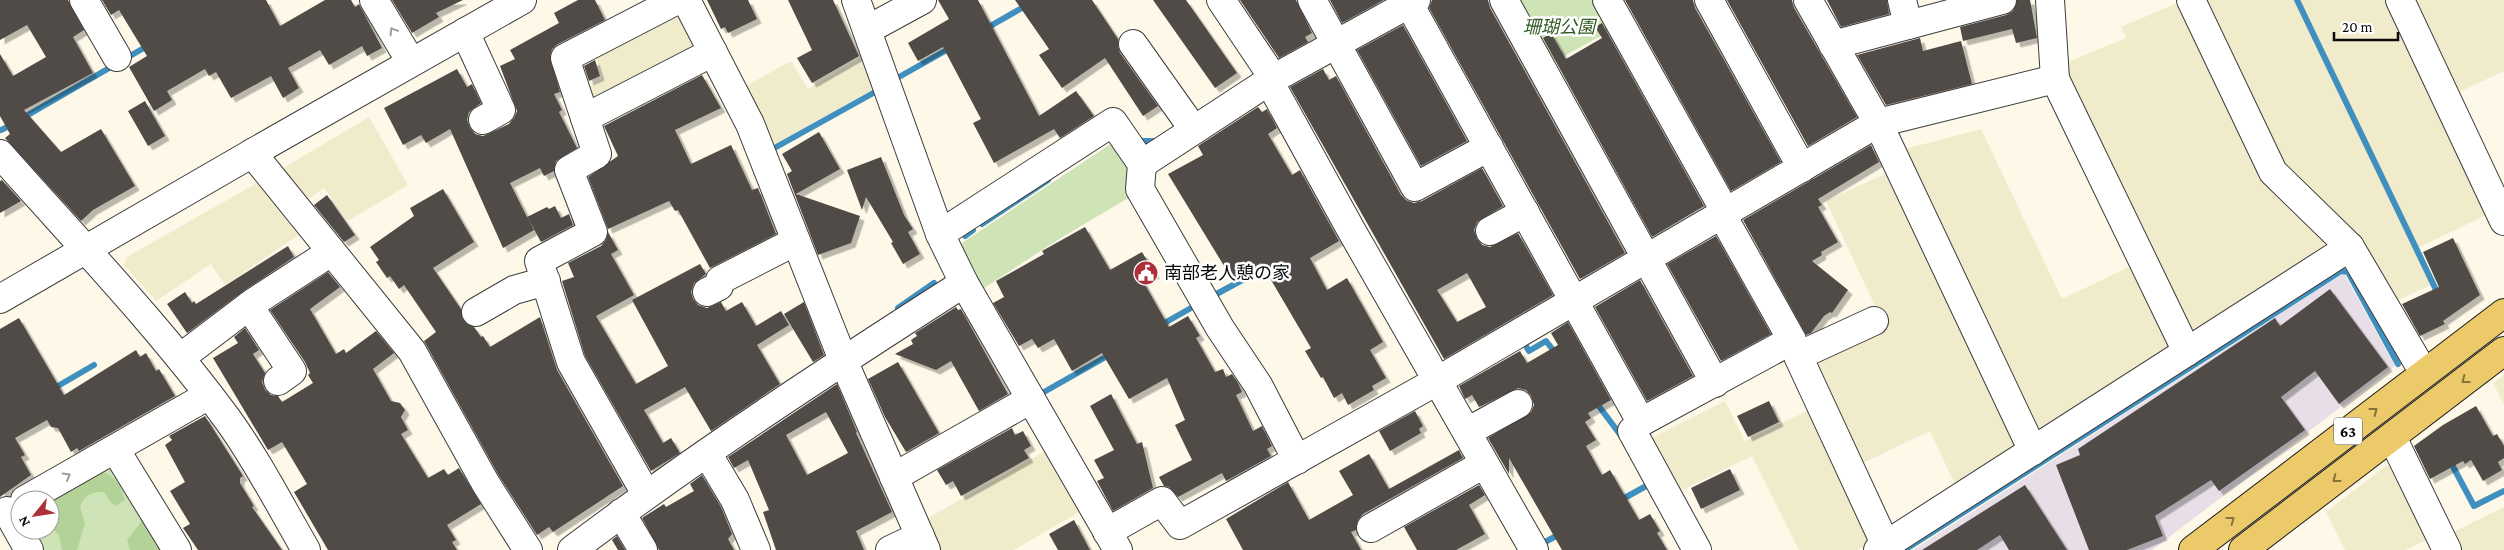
<svg xmlns="http://www.w3.org/2000/svg" width="2504" height="550" viewBox="0 0 2504 550" font-family="'Crimson Pro','Noto Sans JP',serif">
  <defs>
    <filter id="shadow"><feDropShadow dx="4.5" dy="4.5" stdDeviation="0" flood-color="#0004"/></filter>
  </defs>
  <rect width="100%" height="100%" fill="#fdf8e8"/>
  <!-- industrial -->
  <path fill="#e7dee8" d="M2342 274 2345 275 2395 366 2152 550H1913Z"/>
  <!-- farmland -->
  <g fill="#f0eccb">
    <path d="M2201 0H2295L2431 285 2394 302 2278 165Z"/>
    <path d="M2299 0H2388L2490 213 2418 248Z"/>
    <path d="M2411 0H2504V71L2455 94Z"/>
    <path d="M2180 2 2331 243 2195 337 2063 64 2126 38 2121 27Z"/>
    <path d="M679 4 704 52 587 113 581 91 603 79 593 47Z"/>
    <path d="M866 55 883 84 768 148 742 88 791 61 808 89Z"/>
    <path d="M369 117 408 185 348 221 324 188 300 205 275 173Z"/>
    <path d="M1981 129 2062 299 2135 264 2174 346 2044 432 2034 430 1901 150Z"/>
    <path d="M1891 171 2019 442 2016 455 1958 491 1930 431 1859 465 1812 370 1816 360 1885 327 1826 201Z"/>
    <path d="M262 180 303 232 225 285 211 264 156 301 124 265 127 257Z"/>
    <path d="M2504 375V405L2493 383Z"/>
    <path d="M1725 401 1745 441 1813 408 1874 532 1869 544 1857 550H1799L1752 456 1678 492 1649 439Z"/>
    <path d="M1049 449 1083 510 1014 550H936L923 521Z"/>
    <path d="M2386 466 2395 468 2430 538 2406 550H2345L2326 512Z"/>
    <path d="M2504 507V550H2457L2449 534Z"/>
  </g>
  <!-- green -->
  <g fill="#cee3b6">
    <path d="M1513 0H1597L1613 29 1548 65Z"/>
    <path d="M1115 141 1131 165 1135 194 1059 239 981 290 956 247Z"/>
    <path d="M104 466 115 467 168 550H39L28 530H50V500Z"/>
  </g>
  <!-- forest -->
  <g fill="#b3d297">
    <path d="M102 472C116 476 121 486 125 500L116 506 110 502 104 492C92 491 83 496 80 507L85 523 77 550H62L59 535 50 525V502Z"/>
    <path d="M146 520 164 550H130L127 540 142 521Z"/>
  </g>
  <g fill="none" stroke-linecap="round" stroke-linejoin="round">
    <!-- stream -->
    <g stroke="#3f90bf" stroke-width="6">
      <path d="M2297 0 2438 294"/>
      <path d="M985 29 1036 0"/>
      <path d="M899 77 952 47"/>
      <path d="M21 119 149 45"/>
      <path d="M1 130 13 124"/>
      <path d="M1137 138 1139 141H1157"/>
      <path d="M769 151 877 91"/>
      <path d="M982 224 1048 180"/>
      <path d="M965 236 973 230"/>
      <path d="M1211 297 1270 265"/>
      <path d="M898 308 934 283"/>
      <path d="M1161 325 1198 304"/>
      <path d="M1521 338 1529 351 1546 341 1557 355"/>
      <path d="M51 390 94 365"/>
      <path d="M1044 392 1111 354"/>
      <path d="M1595 401 1622 437"/>
      <path d="M2450 461 2474 506 2504 491"/>
      <path d="M1619 501 1648 485"/>
      <path d="M1543 543 1562 533"/>
      <path d="M1906 549 2341 271 2348 272 2398 364"/>
    </g>
  </g>
  <!-- building -->
  <g fill="#514b47" fill-rule="evenodd" filter="url(#shadow)">
    <path d="M0 0H68L84 30 73 37 93 73 24 110 61 152 101 129 135 186 93 210 81 221 5 138 10 134 0 116V54L13 76 46 57 27 25 0 40Z"/>
    <path d="M102 0H266L280 26 325 0H351L355 7 359 4 382 48 367 56 362 46 329 65 320 50 288 68 299 88 283 98 271 76 231 98 216 72 209 76 205 69 167 91 172 100 154 111 129 67 147 56 119 10 111 15Z"/>
    <path d="M392 0H463L436 13 439 17 412 33Z"/>
    <path d="M578 0H595L605 20 558 44 552 49 550 56 560 92 554 94 562 110 559 112 577 148 556 161 554 171 544 176 540 168 510 183 527 217 547 207 549 209 555 206 561 218 569 214 573 225 541 242 528 218 534 230 503 248 450 129 426 143 421 135 403 145 384 108 457 69 467 87 472 84 481 103 469 112 467 120 470 128 475 134 483 136 509 124 514 118 517 111 500 66 515 59 510 50 559 23 554 13Z"/>
    <path d="M707 0H748L757 19 728 33 725 27 721 29Z"/>
    <path d="M788 0H833L859 56 812 83 797 58 812 50Z"/>
    <path d="M938 0H978L1039 116 1076 91 1094 116 1060 138 1054 129 994 163 973 123 981 119 943 47 918 61 908 43 949 19Z"/>
    <path d="M1015 0H1092L1118 39V46L1120 53 1158 106 1143 116 1105 58 1062 88 1039 55 1049 49Z"/>
    <path d="M1153 0H1186L1237 73 1215 88Z"/>
    <path d="M1240 0H1296L1312 33 1305 37 1308 42 1279 58Z"/>
    <path d="M1330 0H1384L1342 23Z"/>
    <path d="M1432 0H1488L1490 8 1625 253 1580 279 1429 8Z"/>
    <path d="M1625 0H1693L1695 8 1781 162 1731 191Z"/>
    <path d="M1727 0H1792L1794 8 1857 117 1808 146Z"/>
    <path d="M1827 0H1887L1889 14 1841 27Z"/>
    <path d="M2017 0H2030L2037 38 2016 43 2012 29 1963 41 1960 27 2006 15 2013 11Z"/>
    <path d="M1602 23 1704 206 1652 237 1543 38 1551 33 1566 59 1602 38 1595 27Z"/>
    <path d="M1403 25 1467 141 1421 166 1357 50Z"/>
    <path d="M1920 38 1923 51 1961 41 1972 84 1886 105 1857 55Z"/>
    <path d="M595 60 600 76 589 81 584 66Z"/>
    <path d="M1323 69 1329 80 1336 76 1401 195 1406 200 1414 203 1422 201 1482 168 1503 206 1477 222 1474 230 1477 239 1482 245 1490 247 1518 233 1553 295 1444 359 1290 87ZM1467 273 1486 307 1457 322 1437 290Z"/>
    <path d="M702 75 721 108 675 130 691 164 731 145 752 190 758 188 776 234 710 268 678 210 675 211 669 201 608 229 588 177 618 156 604 126Z"/>
    <path d="M145 101 165 136 148 146 128 111Z"/>
    <path d="M1258 107 1262 112 1267 109 1277 128 1268 134 1292 175 1300 170 1339 241 1310 258 1327 290 1347 278 1383 342 1370 350 1386 378 1372 386 1374 390 1348 405 1342 393 1334 398 1323 377 1321 378 1305 351 1311 348 1261 263 1232 279 1168 174 1203 155 1198 146Z"/>
    <path d="M819 132 840 169 796 194 860 216 851 243 818 255 787 174 792 171 782 154Z"/>
    <path d="M1871 145 1879 162 1818 199 1822 205 1818 207 1838 242 1821 252 1822 255 1812 261 1848 290 1832 313 1830 312 1824 316 1811 333 1806 335 1743 220Z"/>
    <path d="M881 157 904 215 913 229 908 232 920 254 903 264 891 243 893 242 866 197 862 210 847 170Z"/>
    <path d="M2 180 21 201 0 213V181Z"/>
    <path d="M443 189 474 242 433 268 461 309 463 320 474 327 481 337 483 336 490 347 540 317 557 370 623 486 553 532 549 527 537 535 499 476 424 341 436 332 404 285 399 289 390 276 387 278 376 262 379 260 370 247 414 216 410 208Z"/>
    <path d="M327 195 355 235 344 242 314 205Z"/>
    <path d="M1085 227 1110 270 1142 252 1155 274 1143 281 1169 327 1188 316 1200 336 1196 338 1215 372 1223 369 1226 377 1232 374 1238 383 1242 392 1236 395 1253 431 1262 426 1272 446 1267 449 1271 456 1226 481 1222 473 1178 497 1169 487 1164 486 1159 477 1192 460 1175 425 1185 420 1167 378 1129 399 1102 353 1072 371 1054 339 1038 348 1032 339 1019 346 993 303 1004 297 996 281 1044 254 1042 251Z"/>
    <path d="M608 232 618 250 611 254 634 295 596 316 636 384 668 366 632 300 700 264 706 274 694 283 691 292 693 299 698 305 707 308 721 302 726 311 742 302 756 326 781 311 789 325 757 345 780 384 711 431 685 387 644 410 663 443 671 438 680 453 651 471 585 356 562 281 574 277 568 263 601 246 606 240Z"/>
    <path d="M1716 236 1771 334 1721 361 1667 264Z"/>
    <path d="M2453 238 2480 295 2443 321 2445 324 2420 336 2402 304 2439 287 2423 252Z"/>
    <path d="M288 246 294 257 245 290 187 333 167 304 185 292 192 303 194 301 196 304Z"/>
    <path d="M328 272 340 287 310 309 336 354 344 349 346 353 376 331 394 353 373 369 391 401 400 403 405 410 401 417 408 430 401 434 428 478 444 469 448 475 459 468 481 504 447 525 456 540 452 542 457 550H328L294 492 307 484 282 442 268 450 213 358 238 343 234 337 245 328 259 350 253 354 265 373 262 382 265 390 271 395 278 396 282 402 313 383 308 375 310 373 305 362 270 310Z"/>
    <path d="M1640 280 1693 376 1647 401 1595 307Z"/>
    <path d="M2330 289 2388 367 2339 404 2315 371 2281 397 2305 430 2219 491 2211 480 2155 516 2163 536 2127 550H2089L2056 465 2080 455 2078 449 2275 318 2280 326Z"/>
    <path d="M804 302 824 355 813 362 784 314Z"/>
    <path d="M956 307 958 310 961 309 1008 394 979 411 951 361 936 370 895 354 913 344 911 340 917 336 915 333Z"/>
    <path d="M19 318 64 395 136 350 140 357 146 353 156 371 159 369 175 396 79 451 77 448 71 452 58 428 51 427 47 420 15 438 25 455 21 457 31 475 0 497V329Z"/>
    <path d="M1568 322 1611 400 1588 413 1591 418 1585 422 1596 440 1586 446 1602 475 1610 470 1639 520 1650 514 1660 531 1657 533 1667 550H1562L1509 458V474L1488 438 1531 412 1534 405 1531 396 1526 390 1518 388 1479 407 1472 395 1465 399 1459 386 1520 351 1527 363 1558 345 1551 333Z"/>
    <path d="M898 362 939 433 906 452 885 417 868 379Z"/>
    <path d="M837 384 857 432 856 433 892 512 856 531 864 550H776L763 512 769 510 748 460 734 468 728 457ZM826 412 848 453 807 475 786 435Z"/>
    <path d="M1111 394 1137 444 1142 442 1153 488 1113 511 1097 481 1104 478 1094 460 1114 450 1090 406Z"/>
    <path d="M1769 401 1779 422 1748 437 1737 416Z"/>
    <path d="M2476 406 2493 436 2497 434 2504 446V458L2498 462 2502 470 2483 481 2471 460 2465 464 2463 461 2430 479 2414 446 2443 425Z"/>
    <path d="M1415 411 1423 426 1419 429 1421 433 1390 451 1379 431Z"/>
    <path d="M205 416 243 476 240 478V483L254 506 252 507 282 550H198L183 528 190 524 170 491 185 482 165 445 172 440 169 436Z"/>
    <path d="M1012 428 1015 435 1023 431 1031 446 1024 450 1029 458 961 496 953 481 946 485 937 470Z"/>
    <path d="M1459 450 1463 458 1363 514 1358 520 1356 530 1351 532 1361 550H1243L1226 519 1288 482 1309 520 1353 495 1339 471 1369 454 1389 489Z"/>
    <path d="M1730 469 1740 490 1701 509 1691 488Z"/>
    <path d="M702 475 721 507 732 534 728 539 734 550H659L642 518 664 504 666 507 694 491 690 484Z"/>
    <path d="M1479 485 1485 495 1469 505 1485 534 1456 550H1417L1404 527Z"/>
    <path d="M2025 485 2067 550H2009L2000 535 1977 550H1922Z"/>
    <path d="M1074 520 1090 550H1058L1049 534Z"/>
    <path d="M617 536 625 550H618L612 540Z"/>
  </g>
  <g fill="none" stroke-linecap="round" stroke-linejoin="round">
    <defs>
      <g id="minor">
        <path d="M84 0 117 57"/>
        <path d="M374 0 411 62"/>
        <path d="M686 0 750 124 843 360 926 550"/>
        <path d="M856 0 940 234 964 283 1118 550"/>
        <path d="M1221 0 1274 79"/>
        <path d="M1312 0 1415 187 1489 147"/>
        <path d="M1407 0 1641 422 1792 340 1722 215"/>
        <path d="M1504 0 1715 383"/>
        <path d="M1607 0 1726 213"/>
        <path d="M1709 0 1802 168"/>
        <path d="M1808 0 1878 123 2033 451"/>
        <path d="M1902 0 1908 25"/>
        <path d="M2050 0 2055 79 2187 352"/>
        <path d="M2191 0 2273 172 2350 247 2424 373"/>
        <path d="M2400 0 2504 221"/>
        <path d="M867 30 922 0"/>
        <path d="M465 32 501 110 483 120"/>
        <path d="M1133 44 1194 130"/>
        <path d="M1833 45 2002 0"/>
        <path d="M1269 81 1350 228 1534 550"/>
        <path d="M585 118 565 58 677 0"/>
        <path d="M252 153 412 351 486 484 528 550"/>
        <path d="M0 154C77 241 159 326 228 420 257 460 281 507 306 550"/>
        <path d="M1142 164 1269 81 1416 0"/>
        <path d="M1490 231 1525 212"/>
        <path d="M940 234 1113 122 1142 164 1140 189 1220 328 1258 385 1297 460"/>
        <path d="M707 292 719 286 720 280 796 241"/>
        <path d="M0 299 275 140 522 0"/>
        <path d="M249 306 292 371 278 381"/>
        <path d="M476 312 514 290 546 281"/>
        <path d="M1874 321 1798 356 1888 550"/>
        <path d="M180 358 254 302 331 252"/>
        <path d="M1632 431 1697 550"/>
        <path d="M1467 432 1518 404"/>
        <path d="M2392 437 2447 550"/>
        <path d="M115 449 177 550"/>
        <path d="M707 453 735 500 756 550"/>
        <path d="M894 477 1031 399"/>
        <path d="M646 494 571 362 539 261 593 232 569 170 597 154 585 118 713 52"/>
        <path d="M25 500 209 395"/>
        <path d="M7 511 29 550"/>
        <path d="M621 513 643 550"/>
        <path d="M1371 528 1484 464"/>
        <path d="M1107 532 1162 501 1180 525 1437 381 1878 123 2055 79"/>
        <path d="M572 550C698 455 831 368 964 283"/>
        <path d="M890 550 920 536"/>
        <path d="M1878 550 2350 247"/>
      </g>
      <g id="major">
        <path d="M2193 550 2504 313"/>
        <path d="M2243 550 2504 351"/>
      </g>
    </defs>
    <!-- minor casing -->
    <use href="#minor" stroke="#3c3c3c" stroke-width="30"/>
    <!-- major casing -->
    <use href="#major" stroke="#1a1a1a" stroke-width="30"/>
    <!-- minor -->
    <use href="#minor" stroke="#fff" stroke-width="28"/>
    <!-- major -->
    <use href="#major" stroke="#ecc969" stroke-width="28"/>
  </g>
  <!-- one-way arrows -->
  <defs><path id="oneway-chevron" d="M-2-3.5L2.5 0L-2 3.5" fill="none" stroke-width="1.6" stroke-linecap="round" stroke-linejoin="round" transform="scale(1.25)"/></defs>
  <g stroke="#9d9d9d">
    <use href="#oneway-chevron" transform="translate(393 31) rotate(-121)"/>
    <use href="#oneway-chevron" transform="translate(67 476) rotate(-30)"/>
  </g>
  <g stroke="#86733e">
    <use href="#oneway-chevron" transform="translate(2465 380) rotate(143)"/>
    <use href="#oneway-chevron" transform="translate(2374 411) rotate(-37)"/>
    <use href="#oneway-chevron" transform="translate(2336 479) rotate(143)"/>
    <use href="#oneway-chevron" transform="translate(2231 520) rotate(-37)"/>
  </g>
  <!-- icons -->
  <defs>
    <symbol id="civic-disc" viewBox="-11 -11 22 22"><circle r="9.5" fill="#ab3039" stroke="#fff"/><path d="M-.6-6.5H3V-4.5H.6V-3L4-1V1h2V6H-6V1h2V-1L-.6-3ZM-1.2 2.5V6h2.4V2.5Z" fill="#fff"/></symbol>
  </defs>
  <g fill-rule="evenodd">
    <use href="#civic-disc" x="1132" y="259" width="28" height="28"/>
  </g>
  <g text-anchor="middle" dominant-baseline="central" stroke-width="5" stroke-linejoin="round" paint-order="stroke">
    <!-- shield labels -->
    <rect fill="#fff" stroke="#535353" stroke-width="1" x="2334" y="417.5" width="28" height="27" rx="4"/>
    <g font-size="16" font-weight="bold" fill="#090909">
      <text x="2348" y="431">63</text>
    </g>
    <!-- park labels -->
    <g font-size="18" font-style="italic" fill="#2e5a21" stroke="#fff">
      <text x="1559" y="27">珊瑚公園</text>
    </g>
    <!-- poi labels -->
    <g font-size="18" fill="#090909" stroke="#fff" text-anchor="start">
      <text x="1164" y="273">南部老人憩の家</text>
    </g>
  </g>
  <!-- north arrow -->
  <g transform="translate(35 515) rotate(240)"><circle r="24" fill="#ffffff" stroke="#9d9d9d"/>
  <path d="M0-4L9 19L0 12L-9 19Z" fill="#ab3039"/>
  <text y="-8" font-size="14" font-weight="bold" text-anchor="middle" fill="#090909">N</text>
  </g>
  <!-- scale -->
  <path d="M2334 32v8h64v-8" fill="none" stroke="#090909" stroke-width="2.5"/>
  <text x="2342" y="32" font-size="15" fill="#090909" stroke="#ffffff" stroke-width="4" paint-order="stroke">20 m</text>
</svg>
